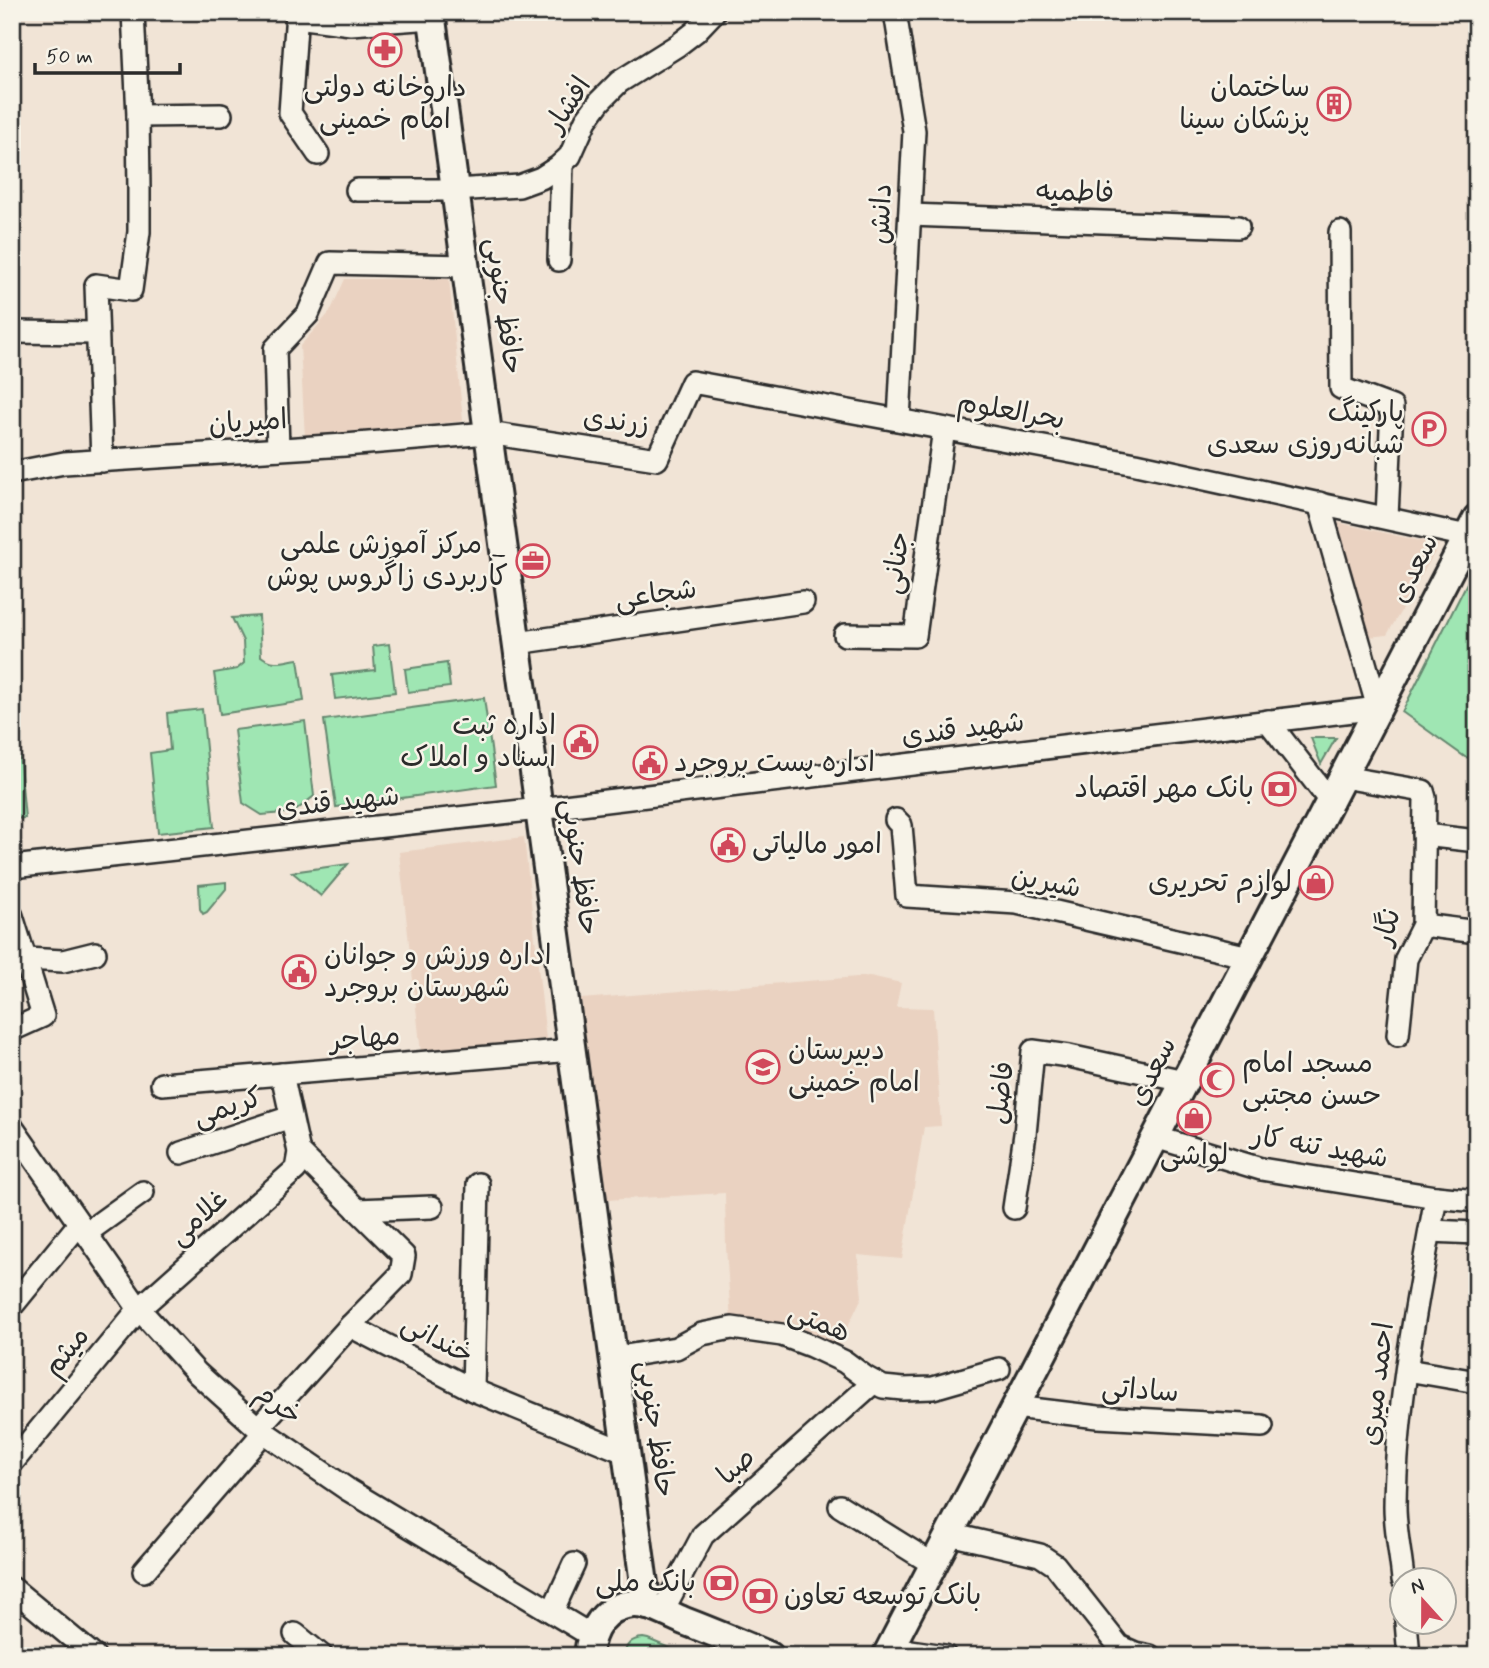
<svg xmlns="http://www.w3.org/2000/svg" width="1489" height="1668" viewBox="0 0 1489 1668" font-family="Mynerve,'Playpen Sans Arabic',sans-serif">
  <rect width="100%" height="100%" fill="#f1e4d6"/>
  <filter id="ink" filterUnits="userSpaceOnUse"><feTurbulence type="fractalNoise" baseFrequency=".0143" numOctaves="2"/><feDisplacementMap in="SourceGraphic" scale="14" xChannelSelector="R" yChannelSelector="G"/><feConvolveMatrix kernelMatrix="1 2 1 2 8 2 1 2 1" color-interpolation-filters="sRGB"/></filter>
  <g filter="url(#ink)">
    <!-- built -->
    <g fill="#ead2c1">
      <path d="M345 279H449L463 421 305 438 300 346 330 312Z"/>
      <path d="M1331 521 1439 545 1387 635 1368 637Z"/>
      <path d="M524 837 546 1039 421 1053 399 852Z"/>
      <path d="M870 976 901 983 896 1007 933 1008 941 1126 924 1127 902 1259 858 1255 862 1297 838 1347 760 1322H731L726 1247 725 1193 606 1200 581 999Z"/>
    </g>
    <!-- green -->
    <g fill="#9fe6b3" stroke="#65886f" stroke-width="2">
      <path d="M1477 563V759L1465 757 1402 712Z"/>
      <path d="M259 616 261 656C274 666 283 661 298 659L304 701 220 714 214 673 237 669 244 663 243 641 232 618Z"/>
      <path d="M389 644 395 692 335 699 332 675 375 670 373 646Z"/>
      <path d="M447 663 450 687 408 692 405 669Z"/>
      <path d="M484 698 496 785 336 807 324 720Z"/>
      <path d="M202 709 214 827 158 833 150 753 170 750 167 713Z"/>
      <path d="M305 721 314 796 294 812 262 815 243 803 234 730Z"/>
      <path d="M1311 738H1336L1321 764Z"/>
      <path d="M12 742H18L25 818 12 819Z"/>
      <path d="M348 864 321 896 292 872Z"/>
      <path d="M226 882V889L207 912 203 914 200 909 199 885Z"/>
      <path d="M643 1638 648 1639 688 1656H624C626 1644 631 1639 643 1638Z"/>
    </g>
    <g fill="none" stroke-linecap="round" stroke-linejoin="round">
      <defs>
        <g id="minor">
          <path d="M297 12 290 113 318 154"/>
          <path d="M895 12 914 131 899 420"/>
          <path d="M297 17 351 24 432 18"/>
          <path d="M138 116 221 115"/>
          <path d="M357 190H455L519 186 541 178 558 167 570 156 586 120 600 101 619 82 678 45 695 32 714 12"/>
          <path d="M910 215 1238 227"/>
          <path d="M1340 232 1341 388 1392 407 1387 517"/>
          <path d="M559 260 562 164"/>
          <path d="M12 332 97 333"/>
          <path d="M278 449 275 349 308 314 330 263 465 266"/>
          <path d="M102 461 96 285 131 290 139 232V190L138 116 133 12"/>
          <path d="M12 473 64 463 345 445 488 433 657 459 692 382 1136 464 1467 536"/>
          <path d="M845 635 915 636 944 429"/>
          <path d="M517 643 803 602"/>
          <path d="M1268 721 1330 801"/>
          <path d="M1343 777 1423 791 1425 798 1423 925 1406 959 1398 1035"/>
          <path d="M896 820 901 825 907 896 1017 903 1249 957"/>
          <path d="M1424 835 1477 841"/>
          <path d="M12 867 539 809 1378 708 1319 503"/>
          <path d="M12 916 43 1016 12 1030"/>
          <path d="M1423 925 1477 932"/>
          <path d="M26 959 63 961 95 953"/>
          <path d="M162 1084 572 1050"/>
          <path d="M12 1127 139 1309 197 1373 258 1428 347 1489 592 1636"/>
          <path d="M1155 1137 1261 1169 1436 1197 1477 1201"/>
          <path d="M181 1153 291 1117"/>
          <path d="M1014 1208 1025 1134 1033 1051 1069 1056 1184 1081"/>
          <path d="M357 1210 432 1207"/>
          <path d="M1430 1231 1477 1233"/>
          <path d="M86 1233 143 1192"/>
          <path d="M12 1306 79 1224"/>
          <path d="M350 1326 473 1390 627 1453"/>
          <path d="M613 1358 676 1348 702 1334 732 1328 782 1335 811 1346 845 1362 865 1377 883 1387 903 1389 933 1388 999 1369"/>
          <path d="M1407 1370 1477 1382"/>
          <path d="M473 1390 478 1184"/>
          <path d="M1015 1407 1098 1417 1262 1426"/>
          <path d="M258 1428 350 1326 401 1274 404 1256 299 1152"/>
          <path d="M12 1463 139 1309 296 1169 299 1152 282 1074"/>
          <path d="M840 1506 933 1564"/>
          <path d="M949 1534 1040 1555 1055 1565 1119 1646 1135 1653 1150 1656"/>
          <path d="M144 1571 264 1432"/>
          <path d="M1403 1580C1401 1556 1395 1530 1395 1506 1396 1403 1418 1297 1436 1197"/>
          <path d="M12 1588 94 1656"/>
          <path d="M552 1612 574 1564"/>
          <path d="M662 1612 703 1535 874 1382"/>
          <path d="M1406 1622 1409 1656"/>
          <path d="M295 1634 322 1656"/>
          <path d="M890 1648 945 1656"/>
        </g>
        <g id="major">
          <path d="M431 12 647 1606"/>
          <path d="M588 1656C590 1630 604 1606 633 1604 650 1603 670 1615 684 1621 713 1632 741 1644 770 1656"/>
          <path d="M886 1656 1477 518"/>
        </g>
      </defs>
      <!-- minor casing -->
      <use href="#minor" stroke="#2b2b2b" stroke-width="26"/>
      <!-- major casing -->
      <use href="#major" stroke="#2b2b2b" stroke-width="32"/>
      <!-- minor -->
      <use href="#minor" stroke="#f7f3e8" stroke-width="21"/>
      <!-- major -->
      <use href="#major" stroke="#f7f3e8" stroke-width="26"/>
    </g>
  </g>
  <!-- icons -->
  <defs>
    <symbol id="pharmacy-ring" viewBox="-11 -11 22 22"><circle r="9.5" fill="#f7f3e8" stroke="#d1495b" stroke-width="1.5"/><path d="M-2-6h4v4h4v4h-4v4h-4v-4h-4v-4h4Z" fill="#d1495b"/></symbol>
    <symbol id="building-ring" viewBox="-11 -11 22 22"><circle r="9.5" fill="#f7f3e8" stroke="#d1495b" stroke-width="1.5"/><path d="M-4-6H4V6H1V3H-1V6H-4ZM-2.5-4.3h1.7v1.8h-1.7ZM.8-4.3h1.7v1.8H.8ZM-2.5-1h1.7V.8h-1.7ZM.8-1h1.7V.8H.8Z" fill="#d1495b"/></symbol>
    <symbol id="parking-ring" viewBox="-11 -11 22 22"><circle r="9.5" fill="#f7f3e8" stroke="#d1495b" stroke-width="1.5"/><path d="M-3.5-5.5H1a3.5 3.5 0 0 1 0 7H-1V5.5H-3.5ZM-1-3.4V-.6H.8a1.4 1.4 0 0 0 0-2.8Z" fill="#d1495b"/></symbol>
    <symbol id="office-ring" viewBox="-11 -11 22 22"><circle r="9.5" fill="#f7f3e8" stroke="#d1495b" stroke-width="1.5"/><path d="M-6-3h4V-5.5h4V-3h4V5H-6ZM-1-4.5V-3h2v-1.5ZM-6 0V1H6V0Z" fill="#d1495b"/></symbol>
    <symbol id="civic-ring" viewBox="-11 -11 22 22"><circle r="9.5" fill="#f7f3e8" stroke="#d1495b" stroke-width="1.5"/><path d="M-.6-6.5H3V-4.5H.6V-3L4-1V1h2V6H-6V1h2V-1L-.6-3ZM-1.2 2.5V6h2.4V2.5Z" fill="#d1495b"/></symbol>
    <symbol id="bank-ring" viewBox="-11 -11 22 22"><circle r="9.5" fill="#f7f3e8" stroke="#d1495b" stroke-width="1.5"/><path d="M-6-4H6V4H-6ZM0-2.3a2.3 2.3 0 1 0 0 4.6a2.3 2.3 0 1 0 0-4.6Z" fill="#d1495b"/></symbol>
    <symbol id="shop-ring" viewBox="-11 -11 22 22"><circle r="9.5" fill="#f7f3e8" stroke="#d1495b" stroke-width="1.5"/><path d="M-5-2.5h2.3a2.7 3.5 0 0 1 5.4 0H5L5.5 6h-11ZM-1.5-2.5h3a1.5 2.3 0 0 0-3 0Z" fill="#d1495b"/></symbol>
    <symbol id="school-ring" viewBox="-11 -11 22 22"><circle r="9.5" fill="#f7f3e8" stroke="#d1495b" stroke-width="1.5"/><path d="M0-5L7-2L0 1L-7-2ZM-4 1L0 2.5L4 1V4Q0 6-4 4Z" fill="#d1495b"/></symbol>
    <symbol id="mosque-ring" viewBox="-11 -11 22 22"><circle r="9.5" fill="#f7f3e8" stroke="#d1495b" stroke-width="1.5"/><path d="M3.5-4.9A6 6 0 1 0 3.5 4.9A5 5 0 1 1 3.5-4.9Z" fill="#d1495b"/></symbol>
  </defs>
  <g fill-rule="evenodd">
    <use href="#pharmacy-ring" x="366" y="31" width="38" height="38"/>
    <use href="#building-ring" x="1315" y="85" width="38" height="38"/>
    <use href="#parking-ring" x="1410" y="410" width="38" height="38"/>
    <use href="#office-ring" x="514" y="542" width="38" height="38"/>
    <use href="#civic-ring" x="562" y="723" width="38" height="38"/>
    <use href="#civic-ring" x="631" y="744" width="38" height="38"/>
    <use href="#bank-ring" x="1260" y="770" width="38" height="38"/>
    <use href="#civic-ring" x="709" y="826" width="38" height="38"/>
    <use href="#shop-ring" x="1297" y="864" width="38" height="38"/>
    <use href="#civic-ring" x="280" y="953" width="38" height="38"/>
    <use href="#school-ring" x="744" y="1048" width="38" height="38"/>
    <use href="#mosque-ring" x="1198" y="1061" width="38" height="38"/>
    <use href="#shop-ring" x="1175" y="1099" width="38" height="38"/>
    <use href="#bank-ring" x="702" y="1564" width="38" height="38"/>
    <use href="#bank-ring" x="741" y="1577" width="38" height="38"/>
  </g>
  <g text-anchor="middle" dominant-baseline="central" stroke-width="5" stroke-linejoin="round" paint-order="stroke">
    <!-- poi labels -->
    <g font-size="28" fill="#2b2b2b" stroke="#f7f3e8" text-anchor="end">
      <text x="385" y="88" text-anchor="middle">داروخانه دولتی<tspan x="385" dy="32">امام خمینی</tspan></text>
      <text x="1310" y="88">ساختمان<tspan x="1310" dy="32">پزشکان سینا</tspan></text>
      <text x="1404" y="413">پارکینگ<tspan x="1404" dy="32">شبانه‌روزی سعدی</tspan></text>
      <text x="508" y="545">مرکز آموزش علمی _<tspan x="508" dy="32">کاربردی زاگروس پوش</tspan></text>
      <text x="556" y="726">اداره ثبت<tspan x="556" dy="32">اسناد و املاک</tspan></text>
      <text x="674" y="763" text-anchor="start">اداره پست بروجرد</text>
      <text x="1254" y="789">بانک مهر اقتصاد</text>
      <text x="752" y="845" text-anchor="start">امور مالیاتی</text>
      <text x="1292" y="883">لوازم تحریری</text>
      <text x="324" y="956" text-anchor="start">اداره ورزش و جوانان<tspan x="324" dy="32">شهرستان بروجرد</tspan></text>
      <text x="788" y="1051" text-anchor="start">دبیرستان<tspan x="788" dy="32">امام خمینی</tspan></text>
      <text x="1242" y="1064" text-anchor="start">مسجد امام<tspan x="1242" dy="32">حسن مجتبی</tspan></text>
      <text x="1194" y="1156" text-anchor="middle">لواشی</text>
      <text x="696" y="1583">بانک ملی</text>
      <text x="784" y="1596" text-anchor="start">بانک توسعه تعاون</text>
    </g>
    <!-- street labels -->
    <g font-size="28" fill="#2b2b2b" stroke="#f7f3e8">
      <text transform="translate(569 105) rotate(-57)">افشار</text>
      <text transform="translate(1075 193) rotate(2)">فاطمیه</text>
      <text transform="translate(882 214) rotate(-87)">دانش</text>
      <text transform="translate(503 306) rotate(82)">حافظ جنوبی</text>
      <text transform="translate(1011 412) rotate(10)">بحرالعلوم</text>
      <text transform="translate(616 422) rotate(6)">زرندی</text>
      <text transform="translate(248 423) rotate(-4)">امیریان</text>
      <text transform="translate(897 563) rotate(-82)">جنانی</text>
      <text transform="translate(1415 569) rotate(-63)">سعدی</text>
      <text transform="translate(656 595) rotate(-8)">شجاعی</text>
      <text transform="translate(963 730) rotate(-7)">شهید قندی</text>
      <text transform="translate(338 803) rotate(-6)">شهید قندی</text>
      <text transform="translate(579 867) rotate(82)">حافظ جنوبی</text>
      <text transform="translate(1046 883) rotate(11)">شیرین</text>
      <text transform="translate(1388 927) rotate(-73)">نگار</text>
      <text transform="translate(365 1039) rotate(-5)">مهاجر</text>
      <text transform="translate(1153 1072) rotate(-63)">سعدی</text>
      <text transform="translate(1002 1093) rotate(-83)">فاضل</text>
      <text transform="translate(228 1108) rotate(-18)">کریمی</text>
      <text transform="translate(1320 1148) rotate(10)">شهید تنه کار</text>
      <text transform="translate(199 1218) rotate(-42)">غلامی</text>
      <text transform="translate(819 1323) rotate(22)">همتی</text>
      <text transform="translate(437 1340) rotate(28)">خندانی</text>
      <text transform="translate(67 1352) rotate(-51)">میثم</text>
      <text transform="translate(1378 1384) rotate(-83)">احمد میری</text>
      <text transform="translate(1140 1391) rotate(4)">ساداتی</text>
      <text transform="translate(278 1405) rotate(38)">خرم</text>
      <text transform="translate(655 1429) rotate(82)">حافظ جنوبی</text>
      <text transform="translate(737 1467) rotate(-42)">صبا</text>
    </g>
  </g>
  <!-- margin -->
  <rect width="1489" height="1668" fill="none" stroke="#f7f3e8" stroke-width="42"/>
  <rect x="21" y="21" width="1447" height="1626" fill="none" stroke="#2b2b2b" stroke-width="2.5" filter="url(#ink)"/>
  <!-- north arrow -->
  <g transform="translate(1423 1601) rotate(339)"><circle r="33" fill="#f7f3e8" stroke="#a5a39c" stroke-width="2"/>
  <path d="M0-5L12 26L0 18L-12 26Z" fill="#d1495b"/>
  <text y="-10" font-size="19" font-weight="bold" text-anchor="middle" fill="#2b2b2b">N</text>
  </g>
  <!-- scale -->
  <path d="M35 63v10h145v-10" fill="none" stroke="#2b2b2b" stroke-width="3.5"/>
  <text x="46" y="63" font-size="21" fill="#2b2b2b" stroke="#f7f3e8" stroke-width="5" paint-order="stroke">50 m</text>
</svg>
